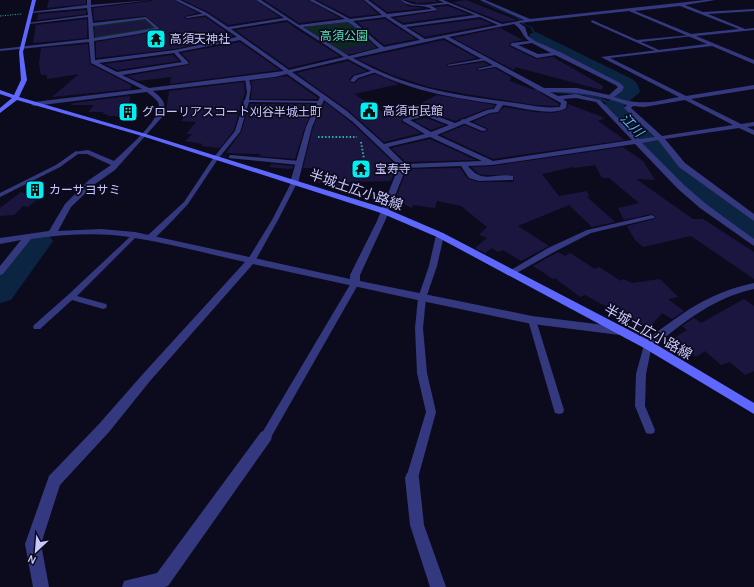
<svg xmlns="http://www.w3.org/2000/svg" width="754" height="587" viewBox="0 0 754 587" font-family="Karla,'Noto Sans JP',sans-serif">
  <rect width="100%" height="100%" fill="#0c0b1d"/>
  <!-- green -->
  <g fill="#0e2724">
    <path d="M144 18 156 29 95 39 94 25Z"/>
    <path d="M348 22 360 30 376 48 352 54H347L322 40 304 27Z"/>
  </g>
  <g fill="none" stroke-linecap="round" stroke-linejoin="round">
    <!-- stream -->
    <g fill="#0a2442" fill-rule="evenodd">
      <path d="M471 0 482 2 519 18 525 24 532 27 537 36H535L530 27 523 24 517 18 480 2Z"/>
      <path d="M530 89C558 92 590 88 615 105L612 106 602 101 583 95 529 91V90Z"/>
    </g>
    <!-- river -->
    <g fill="#0a2442" fill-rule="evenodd">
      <path d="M536 32 632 79C637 83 639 86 640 92L624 106 680 161 708 185 754 219V239L745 237 692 195 664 171 607 109 604 105 622 89 535 43 529 36 531 33Z"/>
      <path d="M40 233 49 235 53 241 11 300 0 303V273L31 235Z"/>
    </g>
  </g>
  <!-- building -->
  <g fill="#1b163f">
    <path d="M49 0H86V4L47 8Z"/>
    <path d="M153 0H174L198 13 185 16 184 18 187 19 205 17 233 36 175 49 96 58V42L138 35 160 30 161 29 146 16 94 21 93 8 152 1Z"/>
    <path d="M183 0H255L280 17 228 25 208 12Z"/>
    <path d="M264 0H308L340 18 299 23Z"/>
    <path d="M317 0H363L378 14 350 17Z"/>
    <path d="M371 0H399L408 6 425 8 387 12Z"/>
    <path d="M406 0H434L438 2 417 3Z"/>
    <path d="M466 0 517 20 502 22 452 2Z"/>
    <path d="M448 6 469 14 403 23 394 18 438 11 439 10 436 7Z"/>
    <path d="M86 10V14L37 20 38 14Z"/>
    <path d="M87 19V38L33 43 36 25Z"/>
    <path d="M385 19 416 39 384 45 357 22Z"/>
    <path d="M480 19 493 24 425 37 410 28Z"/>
    <path d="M145 21 152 27 95 36V27Z"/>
    <path d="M287 22 293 26H292L340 56 289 68 235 30Z"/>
    <path d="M500 28 523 40 512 42 509 44V46L536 59 553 57 603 86 602 90 515 67 514 70 453 38Z"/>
    <path d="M444 40 477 58 447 64 446 66 449 67 484 62 489 65 477 68 476 70 479 71 495 68 511 77 510 81 539 92 559 104V106L535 105 466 94 429 87 392 75 357 59Z"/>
    <path d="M240 42 280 70 170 84 171 77 138 81 127 76 188 65 189 61 181 53Z"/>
    <path d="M372 43 376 47 349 54 341 49Z"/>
    <path d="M88 44 90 64 131 85V89L52 97 79 74 47 79V75H41L39 64 41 48Z"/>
    <path d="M173 55 179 61 117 70 104 64Z"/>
    <path d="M348 61 367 71 353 75 349 80 350 82 355 83 359 79 375 74 399 84 354 94 387 115 404 112 437 95 495 105 493 108 486 109 455 121 427 111 403 118 402 122 421 133 384 142 348 110 296 73Z"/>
    <path d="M287 76 318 98 317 99H251L252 87 251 81Z"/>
    <path d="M244 82 245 93 242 101 234 130 220 148 201 146 203 144 185 141 192 134H186L196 122 181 121 189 110 166 111 169 91Z"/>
    <path d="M130 96 129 116H107L108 114H102L105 112H88L94 105H71L73 103Z"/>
    <path d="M325 102 352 123 397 166 391 181 349 182V186H330V182L318 183 320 168H303L313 127Z"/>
    <path d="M250 104H315L305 127 295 159 259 156 260 154 226 153 241 132Z"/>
    <path d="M568 104 605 118 598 121 625 140 493 159 441 135 465 125 481 132 487 131 488 130 487 128 473 122 490 114 498 113 504 107 535 112 553 113 567 109Z"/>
    <path d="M426 118 445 125 431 130 414 121Z"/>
    <path d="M430 139 476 160 406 162 391 148Z"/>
    <path d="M623 147 643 161 655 180 636 179 693 219H703L754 252V279L691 236 643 247 635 240 627 226 654 219 656 217 652 214 624 220 618 208 639 203 609 178H602L595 165 575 168 573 167 542 174 559 196 587 191 589 196 587 197 615 222 592 227 569 205 518 226 549 246 521 261 503 250 498 252 492 248 485 253 475 248 487 238 479 235 487 227 461 206 437 201 435 208 413 205 412 208 395 200 407 169 460 168 468 179 479 182H513L514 180 513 175H484L479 174 471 167 492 166Z"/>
    <path d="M271 164 293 166V168L289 169 269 167Z"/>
    <path d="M21 192 39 198 28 207 23 206 14 215 0 216V208Z"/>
    <path d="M558 252 565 256 570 253 595 269 599 267 621 281 623 279 632 283 660 279 678 297 668 299 684 311 672 319 662 313 648 329H641L622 318 624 316 585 295 580 297 555 278 553 279 533 266Z"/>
    <path d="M744 299 754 306V371L745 375 730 362 721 365 705 351 696 357 671 340 687 330 682 326 694 318 701 323Z"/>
  </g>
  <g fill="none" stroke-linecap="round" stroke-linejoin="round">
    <!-- path-far1 -->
    <path stroke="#29b19d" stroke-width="1" stroke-dasharray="1 1.5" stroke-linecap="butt" d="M0 16 21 14"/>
    <!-- path -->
    <g stroke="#29b19d" stroke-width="2" stroke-dasharray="1.5 2" stroke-linecap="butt">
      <path d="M318 137H357"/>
      <path d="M361 142 364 159"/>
    </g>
    <!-- lane -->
    <g fill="#34387e" fill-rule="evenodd">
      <path d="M447 2 448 4 427 6 425 5Z"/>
      <path d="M206 13 207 15 187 18 185 17Z"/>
      <path d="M592 20 637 40 691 35 693 36 641 42 659 50 658 52 591 22Z"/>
      <path d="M486 58 487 60 449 66 447 65Z"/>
      <path d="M498 64 500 65 499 66 479 70 477 69Z"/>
      <path d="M374 70 376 71V72L358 78 354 82 350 81 354 76Z"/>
      <path d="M245 78 249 79 251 87 249 100 320 101 322 102 320 103 249 102 240 132 218 159 188 204 174 219 153 240H147L146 238 147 236 184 202 214 157 235 131 244 102 243 101 245 100 247 93Z"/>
      <path d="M463 119 486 129 487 130 482 131 461 122V120Z"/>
      <path d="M76 151 79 153 78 154 60 167 0 197V193L56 165Z"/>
      <path d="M231 155 299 161 302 163 299 165 229 158V156Z"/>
      <path d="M294 181 297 183 278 220 254 263H248L247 261 272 220 291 183Z"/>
      <path d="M652 215 655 217 654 218 591 233 554 252 513 275H507L506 273 548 248 587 230Z"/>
      <path d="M135 233 139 235 137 236 77 296 106 304 107 306 106 308 103 309 72 300 40 329H34L33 327 34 325 68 295 133 234Z"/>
      <path d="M440 233 444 235 437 266 426 298 423 328 427 373 436 412 418 478 416 482 412 483 408 482 406 478 426 412 417 373 415 328 418 298 429 266 436 235Z"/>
      <path d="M355 280 359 283 270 439 266 441 262 439 261 436 262 433 351 283Z"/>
      <path d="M532 317 535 318 536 320 564 410 563 413 559 414 555 413 554 410 528 320 529 318Z"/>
      <path d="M648 342 651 343 652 345 646 374 645 406 655 430 654 433 650 434 646 433 635 406 636 374 644 345 645 343Z"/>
    </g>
    <!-- street -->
    <g fill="#34387e" fill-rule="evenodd">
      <path d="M87 0H91V5L152 0 91 7 93 23 146 17 160 29 138 34 94 41 95 60 175 50 237 37 205 15 175 0H180L207 13 228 27 284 18 256 0H261L299 25 345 19 309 0H314L350 19 382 15 364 0H368L387 14 432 9C420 3 412 9 400 0 405 0 408 3 413 4 424 6 428 2 438 10L390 17 403 25 475 15 438 0H443L502 24 524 20 480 0H485L530 19 705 0H715L685 5 703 12 754 9V11L708 14 745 29 754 28V30L696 36 754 60V64L712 46 610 58 686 96 754 85V89L691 99 741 124 754 122V126L747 127 754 130V135L739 128 665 139 685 163 754 214V221L679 167 658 140 642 143 684 185 706 204 754 239V246L700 208 678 189 635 144 492 165 468 166C483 185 493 172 513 176V180H510L479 181 469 178 461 166 406 168 385 221 360 275V281L532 316 620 327 624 328 625 331 624 334 620 335 532 324 422 301 253 264 150 381 109 432 60 485 41 544 49 587H33L25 544 49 476 99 424 142 375 245 262C208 254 172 244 135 238 101 232 65 234 31 239L3 274 0 275V266L21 240 0 244V238L49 231 65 204 89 180 111 165 87 154H74V152L88 150 114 161C125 150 159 122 159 106 159 100 151 96 147 92L34 106 31 104 34 102 142 89 91 63 89 42 0 51V49L89 39 88 17 29 24 27 23 88 15 87 8 32 13 30 12 87 5ZM680 6 739 29 691 34 635 11ZM629 11 707 44 601 57 679 97C652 102 642 106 614 97L622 91 624 87 620 83 560 52 535 41 528 36 525 27 519 23ZM385 17 420 40 384 47C373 39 364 29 353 21ZM480 17 498 25 425 39 406 27ZM145 19 155 28 94 38 93 26ZM287 20 344 57 289 70 231 29ZM348 22C360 30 369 39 379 48L349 56 303 27ZM514 24C522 29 522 36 529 41L512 43 510 45 537 58 555 55 616 85 618 87 609 95 577 88H544L449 37ZM444 38 561 103 560 107C543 109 526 104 508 102 448 94 407 88 353 58ZM240 40 284 71 149 88 122 75 188 64V62L178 52ZM532 43 551 53 538 54 518 45ZM174 53 182 62 117 72 99 63ZM348 59C400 88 439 96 497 104L494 109 487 110 455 123 426 112 403 119V121L425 134 384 144 347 111 292 72ZM287 74 320 97 306 127 290 183 291 185H294L298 183 312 127 324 100 353 122 399 166 377 221 350 275V279L135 232 101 229 58 231 71 207 95 184 115 170 163 116C166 102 164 100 153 91L275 77ZM550 92C579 92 599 95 627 105L624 108 625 109 655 137 639 139 600 100 576 94 558 96ZM576 98 596 102 632 140 493 161 437 135 490 113 498 112 503 105C518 107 553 117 566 108L567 102 563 99ZM685 100 733 125 662 136 631 108 633 106 644 107ZM426 116 449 125 431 132 410 120ZM430 137 482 161 405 164 388 147Z"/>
      <path d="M754 283V289C713 298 684 322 652 348L648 349 644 348 642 345 644 342C681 314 707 293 754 283Z"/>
      <path d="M266 430 271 432 272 436 271 440 168 586 164 587H122L124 581 157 573 261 432Z"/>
      <path d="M412 472 417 473 419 478 424 525 446 587H430L410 525 405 478 407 473Z"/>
    </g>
    <!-- secondary -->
    <path fill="#5e68ff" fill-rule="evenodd" d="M32 0H36L23 52 27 80 19 97 146 134 387 209 443 233 652 342 754 403V414L644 348 437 237 381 213 142 136 17 100 0 113V108L12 98 0 94V90L14 95 21 80 19 52Z"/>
  </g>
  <!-- icons -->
  <defs>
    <symbol id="temple-square" viewBox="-11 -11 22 22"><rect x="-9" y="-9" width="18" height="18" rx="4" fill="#00eff2" stroke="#0c0b1d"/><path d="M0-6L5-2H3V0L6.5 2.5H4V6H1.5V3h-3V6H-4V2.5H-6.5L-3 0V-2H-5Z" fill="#111"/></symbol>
    <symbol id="civic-square" viewBox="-11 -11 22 22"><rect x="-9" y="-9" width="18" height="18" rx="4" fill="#00eff2" stroke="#0c0b1d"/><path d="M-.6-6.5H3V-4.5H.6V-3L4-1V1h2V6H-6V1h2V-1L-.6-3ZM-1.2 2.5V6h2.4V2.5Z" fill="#111"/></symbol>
    <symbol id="building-square" viewBox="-11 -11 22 22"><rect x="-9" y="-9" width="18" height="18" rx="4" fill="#00eff2" stroke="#0c0b1d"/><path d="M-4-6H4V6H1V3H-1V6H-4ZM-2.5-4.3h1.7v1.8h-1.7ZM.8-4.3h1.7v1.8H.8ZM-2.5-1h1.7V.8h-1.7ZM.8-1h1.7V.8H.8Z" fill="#111"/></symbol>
  </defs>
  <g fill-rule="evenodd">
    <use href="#temple-square" x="145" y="28" width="22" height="22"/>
    <use href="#civic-square" x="358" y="100" width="22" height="22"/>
    <use href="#building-square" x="117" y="101" width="22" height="22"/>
    <use href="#temple-square" x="350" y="158" width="22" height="22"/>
    <use href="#building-square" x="24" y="179" width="22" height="22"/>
  </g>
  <g text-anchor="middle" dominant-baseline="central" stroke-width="3.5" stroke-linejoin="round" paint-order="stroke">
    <!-- far-park labels -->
    <g font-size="12" fill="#50e2b1" stroke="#0c0b1d">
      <text x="344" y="36">高須公園</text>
    </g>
    <!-- far-poi labels -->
    <g font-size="12" fill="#c9c7ff" stroke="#0c0b1d" text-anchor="start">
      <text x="170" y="39">高須天神社</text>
      <text x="383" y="111">高須市民館</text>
      <text x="142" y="112">グローリアスコート刈谷半城土町</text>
      <text x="375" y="169">宝寿寺</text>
      <text x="49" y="190">カーサヨサミ</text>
    </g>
    <!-- far-water labels -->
    <g font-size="13" font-style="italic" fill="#55bfff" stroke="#0c0b1d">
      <text transform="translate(632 125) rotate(46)">江川</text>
    </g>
    <!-- street labels -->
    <g font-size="14" fill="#c9c7ff" stroke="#0c0b1d">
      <text transform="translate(356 190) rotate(19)">半城土広小路線</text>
      <text transform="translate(648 332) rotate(29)">半城土広小路線</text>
    </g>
  </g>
  <!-- north arrow -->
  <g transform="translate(36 551) rotate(206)" stroke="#0c0b1d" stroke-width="3" paint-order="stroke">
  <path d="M0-3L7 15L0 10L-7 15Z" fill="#c9c7ff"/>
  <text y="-6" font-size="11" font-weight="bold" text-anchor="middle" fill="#c9c7ff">N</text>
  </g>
</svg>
